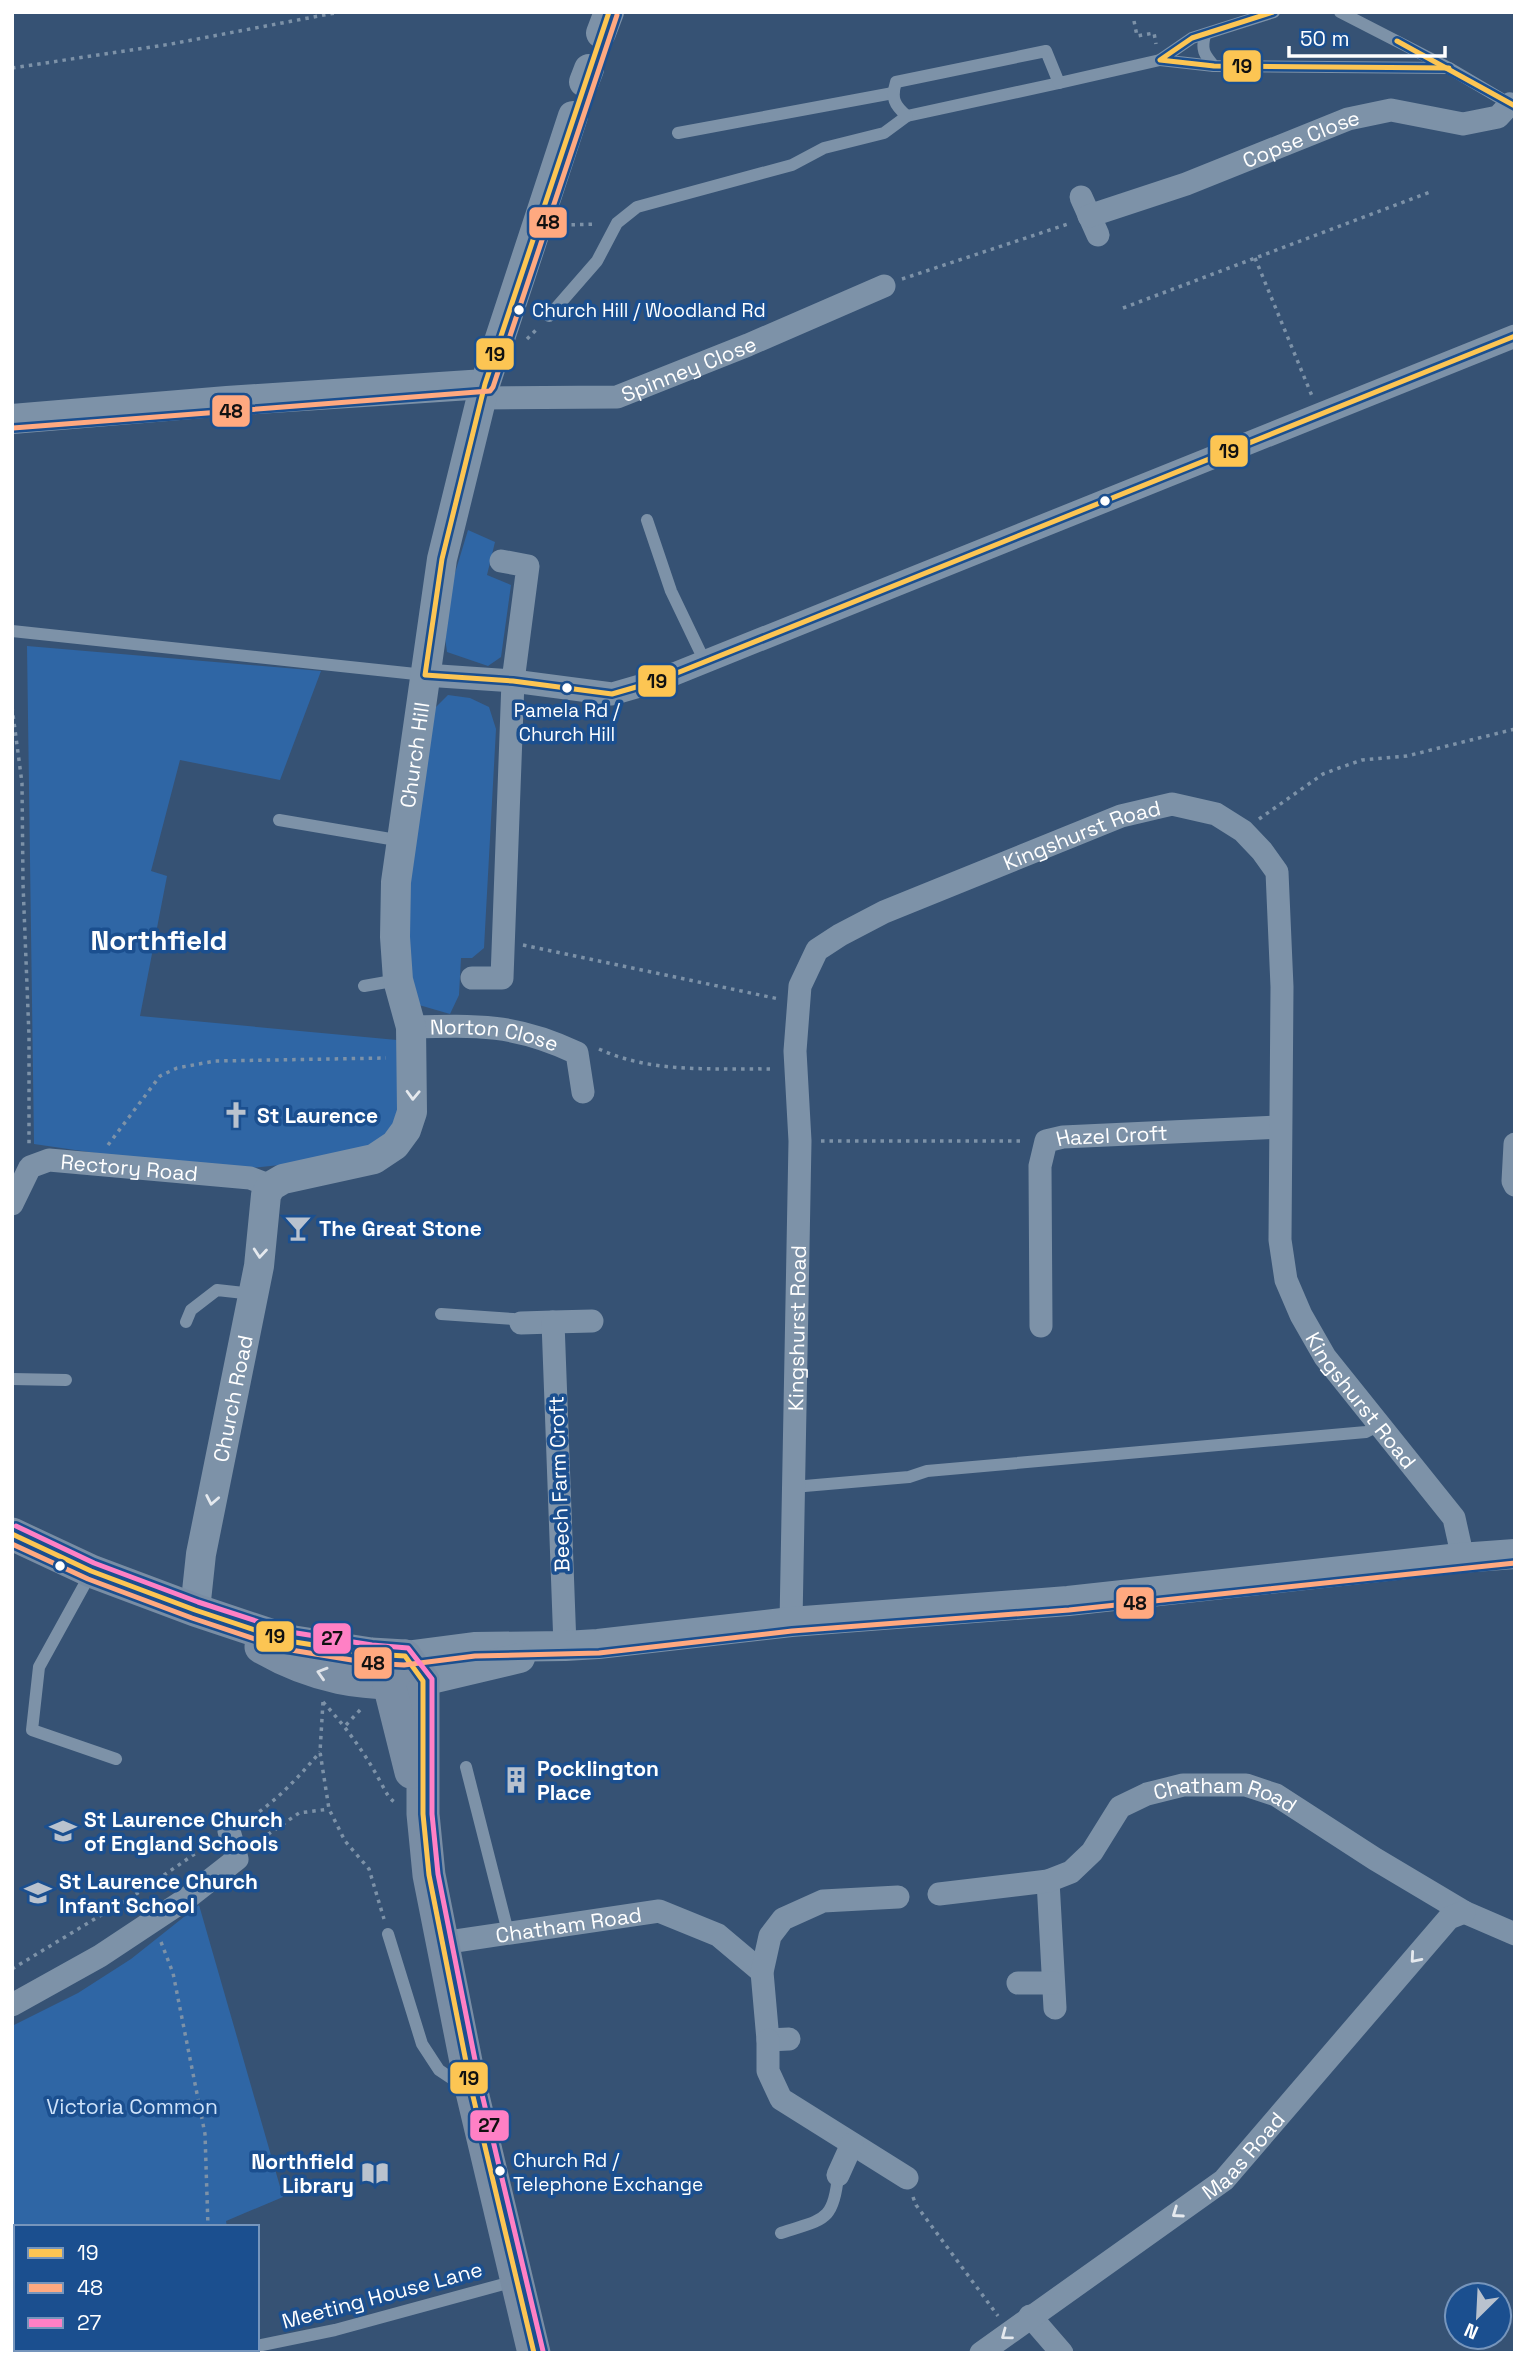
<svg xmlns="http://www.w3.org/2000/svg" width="1527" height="2365" viewBox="0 0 1527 2365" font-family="'Space Grotesk',sans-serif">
  <rect width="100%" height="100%" fill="#365274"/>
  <!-- green -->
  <g fill="#2f66a5">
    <path d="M468 530 495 542 487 575 511 585 501 657 488 666 447 652 442 616Z"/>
    <path d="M27 646 321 671 280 780 180 760 151 871 167 876 140 1016 397 1040 398 1119 387 1138 365 1152 280 1165 241 1169H205L34 1144Z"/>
    <path d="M448 695 470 698 489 707 496 729 484 948 472 958H461L459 995 450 1014 419 1005 406 977 405 891 429 714Z"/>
    <path d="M199 1905 283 2197 226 2221 227 2227H16V2349H247V2353H12V2026L78 1993 131 1959Z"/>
  </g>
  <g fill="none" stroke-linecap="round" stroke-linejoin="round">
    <!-- path -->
    <g stroke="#7d92a8" stroke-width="3.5" stroke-dasharray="3.5 5" stroke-linecap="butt">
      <path d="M1134 21 1137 36 1154 33 1156 44"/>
      <path d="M12 68 171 44 340 12"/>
      <path d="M563 225 597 224"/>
      <path d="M1255 258 1312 396"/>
      <path d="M902 279 1071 223"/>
      <path d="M1123 308 1433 191"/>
      <path d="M527 339 539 327"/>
      <path d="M12 707 22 783 23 884 29 1036V1145"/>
      <path d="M1259 819 1323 774 1339 768 1362 760 1407 756 1515 729"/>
      <path d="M523 945 779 999"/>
      <path d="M599 1049C652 1074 717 1068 774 1069"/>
      <path d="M821 1141H1023"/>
      <path d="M108 1145 160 1076 177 1068 215 1061 386 1058"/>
      <path d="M323 1702 320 1752 329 1809 345 1841 369 1869 384 1919"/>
      <path d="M323 1702C346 1727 365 1753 381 1783 386 1792 389 1800 398 1804"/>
      <path d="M346 1725 362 1708"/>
      <path d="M245 1821C275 1803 297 1779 320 1752"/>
      <path d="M254 1844 299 1813 329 1809"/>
      <path d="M161 1942 173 1973 205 2134 208 2227"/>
      <path d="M12 1969 141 1891 212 1842"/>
      <path d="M913 2197 916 2205 998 2316"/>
      <path d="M212 2349V2353"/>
      <path d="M230 2353 241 2349"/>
    </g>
    <!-- service -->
    <g stroke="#7d92a8" stroke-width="12">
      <path d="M1274 12 1192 38 1160 60 1214 66 1449 68"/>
      <path d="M1340 12 1449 68 1510 104"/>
      <path d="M1205 35C1201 50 1204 54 1214 66"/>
      <path d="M907 116 1059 83"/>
      <path d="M678 133 893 93"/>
      <path d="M549 316 597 261 617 223 637 207 792 165 824 148 884 133 907 116C894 105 891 98 896 82L1046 51 1059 83 1160 60"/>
      <path d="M647 520 671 591 705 662"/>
      <path d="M12 631 425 675"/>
      <path d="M279 820 402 841"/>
      <path d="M364 986 398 980"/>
      <path d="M441 1314 513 1319 521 1323"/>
      <path d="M186 1322 191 1310 217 1290 253 1294"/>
      <path d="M12 1379 66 1380"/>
      <path d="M793 1487 909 1477 927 1471 1366 1432 1380 1425"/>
      <path d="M92 1571 39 1667 32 1730 116 1759"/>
      <path d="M466 1767 508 1932"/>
      <path d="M388 1934 422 2044 439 2070 466 2088"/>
      <path d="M781 2233C822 2219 834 2223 838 2175"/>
      <path d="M257 2346 335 2330 515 2281"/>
    </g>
    <!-- minor -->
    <g stroke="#7d92a8" stroke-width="23">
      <path d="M1081 197 1098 235"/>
      <path id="s1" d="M1089 216 1186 184 1348 119 1391 110 1463 124 1498 117 1510 104 1515 106"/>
      <path id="s2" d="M482 398 617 397 748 345 884 286"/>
      <path d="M425 675 513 681 612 694 657 681 1515 336"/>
      <path d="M472 978H502L513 681 528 566 501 561"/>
      <path id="s3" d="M411 1027C477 1025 516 1024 577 1053L583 1092"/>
      <path d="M1515 1144 1513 1181 1515 1185"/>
      <path id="s4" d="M12 1204 30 1167 49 1160 250 1178 271 1186"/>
      <path d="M521 1323 553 1322"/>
      <path id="s5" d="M1041 1326 1040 1166 1046 1141 1063 1137 1280 1127"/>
      <path id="s6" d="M791 1622 800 1141 795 1051 800 986 817 950 840 935 884 912 1121 816 1172 804 1216 814 1243 831 1262 851 1277 872 1282 987 1280 1240 1286 1280 1301 1315 1325 1357 1454 1518 1460 1545V1558"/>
      <path d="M565 1646 553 1322 592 1321"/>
      <path d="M1048 1881 1055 2008"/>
      <path id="s7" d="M939 1894 1048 1881 1071 1872 1092 1852 1120 1807 1147 1794 1183 1785H1246L1276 1795 1375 1859 1464 1912 1515 1934"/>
      <path id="s8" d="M442 1943 659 1911 718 1935 762 1972"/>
      <path d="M1018 1983H1053"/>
      <path d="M12 2005 100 1956 186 1899 237 1859 229 1831"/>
      <path d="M789 2039 768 2040 762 1972 770 1936 783 1919 823 1901 898 1897"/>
      <path d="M768 2040V2071L781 2099 907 2178"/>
      <path d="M838 2175 852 2144"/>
      <path d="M1030 2316 1062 2353"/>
      <path id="s9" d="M981 2353 1224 2180 1449 1918 1464 1912"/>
    </g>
    <!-- tertiary -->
    <g stroke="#7d92a8" stroke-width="30">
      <path d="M601 33 609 12"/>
      <path d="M584 82 589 69"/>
      <path d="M12 419 227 401 485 384"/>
      <path id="s10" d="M195 1610 201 1554 259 1266 266 1195 271 1186 283 1179 374 1159 395 1145 406 1130 412 1112 411 1027 398 980 395 937 396 882 442 559 485 384 573 116"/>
      <path d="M405 1656 474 1647 565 1646 598 1644 791 1622 1068 1601 1460 1558 1515 1554"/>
      <path d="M423 1681 520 1658"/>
    </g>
    <!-- secondary -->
    <g stroke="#798da4" stroke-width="33">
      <path d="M12 1534 91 1571 195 1610 288 1641 371 1654 405 1656"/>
      <path d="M261 1647C313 1677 364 1687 423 1681"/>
      <path d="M405 1656 423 1681V1814L429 1875 472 2092 534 2353"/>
      <path d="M399 1667 389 1684 411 1772"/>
    </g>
    <defs>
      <g id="bus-1">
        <path d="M609 12 485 384 442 559 425 675 513 681 612 694 657 681 1515 336"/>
        <path d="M1273 12 1192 38 1160 60 1214 66 1449 68"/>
        <path d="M1397 41 1515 106"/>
        <path d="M12 1534 91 1571 195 1610 288 1641 371 1654 405 1656 423 1681V1814L429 1875 472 2092 534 2353"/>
      </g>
      <g id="bus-2">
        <path d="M13 428 490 391 493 387 617 15"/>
        <path d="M12 1544 88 1579 192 1618 285 1649 370 1663 404 1665 475 1656 599 1653 792 1631 1069 1610 1515 1563"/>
      </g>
      <path id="bus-3" d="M16 1526 94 1563 198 1602 290 1632 372 1645 408 1648 432 1679V1814L438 1874 481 2090 543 2351"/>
    </defs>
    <!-- bus-1 casing -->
    <use href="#bus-1" stroke="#1b4f8f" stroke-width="10"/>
    <!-- bus-2 casing -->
    <use href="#bus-2" stroke="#1b4f8f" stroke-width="10"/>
    <!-- bus-3 casing -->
    <use href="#bus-3" stroke="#1b4f8f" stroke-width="10"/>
    <!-- bus-1 -->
    <use href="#bus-1" stroke="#fcc553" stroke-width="5"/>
    <!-- bus-2 -->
    <use href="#bus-2" stroke="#ffa980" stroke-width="5"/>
    <!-- bus-3 -->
    <use href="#bus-3" stroke="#ff80c5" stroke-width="5"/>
  </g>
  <!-- one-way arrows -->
  <defs><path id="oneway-chevron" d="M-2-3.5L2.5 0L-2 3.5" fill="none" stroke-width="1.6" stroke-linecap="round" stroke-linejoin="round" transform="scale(1.75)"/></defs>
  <g stroke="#e5e9ee">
    <use href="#oneway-chevron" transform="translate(413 1095) rotate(92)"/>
    <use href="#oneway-chevron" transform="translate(260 1253) rotate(95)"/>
    <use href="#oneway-chevron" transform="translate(212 1500) rotate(101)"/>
    <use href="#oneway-chevron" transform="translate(1415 1958) rotate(131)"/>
    <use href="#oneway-chevron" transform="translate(1177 2213) rotate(145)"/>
    <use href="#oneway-chevron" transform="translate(1006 2335) rotate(143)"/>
  </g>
  <use stroke="#dee2e8" href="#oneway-chevron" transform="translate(322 1673) rotate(-163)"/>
  <!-- icons -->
  <defs>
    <symbol id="church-bare" viewBox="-9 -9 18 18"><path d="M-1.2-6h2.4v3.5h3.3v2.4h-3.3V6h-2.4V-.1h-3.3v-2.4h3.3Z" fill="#b9c2ce" stroke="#1b4f8f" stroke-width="2.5" paint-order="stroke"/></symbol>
    <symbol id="bar-bare" viewBox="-9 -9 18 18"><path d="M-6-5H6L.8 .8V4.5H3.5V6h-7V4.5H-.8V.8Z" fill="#b9c2ce" stroke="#1b4f8f" stroke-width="2.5" paint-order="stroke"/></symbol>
    <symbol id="building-bare" viewBox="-9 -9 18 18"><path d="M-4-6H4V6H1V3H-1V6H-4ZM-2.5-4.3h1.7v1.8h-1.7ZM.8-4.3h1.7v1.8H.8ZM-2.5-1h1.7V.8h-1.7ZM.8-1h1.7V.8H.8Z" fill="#b9c2ce" stroke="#1b4f8f" stroke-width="2.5" paint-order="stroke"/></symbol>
    <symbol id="school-bare" viewBox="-9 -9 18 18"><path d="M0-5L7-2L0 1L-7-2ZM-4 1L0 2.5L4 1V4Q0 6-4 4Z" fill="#b9c2ce" stroke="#1b4f8f" stroke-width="2.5" paint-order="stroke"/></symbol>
    <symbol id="library-bare" viewBox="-9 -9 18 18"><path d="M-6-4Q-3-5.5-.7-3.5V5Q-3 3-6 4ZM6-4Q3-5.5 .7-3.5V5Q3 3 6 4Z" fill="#b9c2ce" stroke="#1b4f8f" stroke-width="2.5" paint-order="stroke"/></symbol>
  </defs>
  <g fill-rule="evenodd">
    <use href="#church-bare" x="217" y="1096" width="38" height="38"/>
    <use href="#bar-bare" x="279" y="1209" width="38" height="38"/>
    <use href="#building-bare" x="497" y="1761" width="38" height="38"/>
    <use href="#school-bare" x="44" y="1812" width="38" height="38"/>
    <use href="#school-bare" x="19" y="1874" width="38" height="38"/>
    <use href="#library-bare" x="356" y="2154" width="38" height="38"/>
  </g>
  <!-- markers -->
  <g fill="#fff" stroke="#1b4f8f" stroke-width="2.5">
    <circle cx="519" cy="310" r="6"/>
    <circle cx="1105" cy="501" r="6"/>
    <circle cx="567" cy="688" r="6"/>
    <circle cx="60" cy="1566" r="6"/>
    <circle cx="500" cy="2171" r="6"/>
  </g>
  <g text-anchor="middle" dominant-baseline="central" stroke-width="7" stroke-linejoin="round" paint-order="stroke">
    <!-- bus labels -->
    <g font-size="19" fill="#fff" stroke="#1b4f8f" text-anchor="start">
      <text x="532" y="310">Church Hill / Woodland Rd</text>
      <text x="567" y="710" text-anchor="middle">Pamela Rd /<tspan x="567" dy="24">Church Hill</tspan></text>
      <text x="513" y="2160">Church Rd /<tspan x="513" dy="24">Telephone Exchange</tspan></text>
    </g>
    <!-- street labels -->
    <g font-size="21" fill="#fff" stroke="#1b4f8f">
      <text stroke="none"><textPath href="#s1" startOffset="226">Copse Close</textPath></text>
      <text stroke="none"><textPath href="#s2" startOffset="212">Spinney Close</textPath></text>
      <text stroke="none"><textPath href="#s10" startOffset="962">Church Hill</textPath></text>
      <text stroke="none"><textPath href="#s6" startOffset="966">Kingshurst Road</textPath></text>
      <text stroke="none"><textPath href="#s3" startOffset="84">Norton Close</textPath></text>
      <text stroke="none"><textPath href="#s5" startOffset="252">Hazel Croft</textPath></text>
      <text stroke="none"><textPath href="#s4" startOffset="142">Rectory Road</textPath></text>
      <text stroke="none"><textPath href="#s6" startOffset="294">Kingshurst Road</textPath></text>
      <text stroke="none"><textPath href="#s10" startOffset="215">Church Road</textPath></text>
      <text stroke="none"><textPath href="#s6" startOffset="1743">Kingshurst Road</textPath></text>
      <text transform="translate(559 1484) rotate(-92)">Beech Farm Croft</text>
      <text stroke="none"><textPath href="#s7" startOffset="327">Chatham Road</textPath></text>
      <text stroke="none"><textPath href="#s8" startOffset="128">Chatham Road</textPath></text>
      <text stroke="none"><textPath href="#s9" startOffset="329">Maas Road</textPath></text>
      <text transform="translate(382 2295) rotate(-15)">Meeting House Lane</text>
    </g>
    <!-- poi labels -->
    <g font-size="21" font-weight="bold" fill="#fff" stroke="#1b4f8f" text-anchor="start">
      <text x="257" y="1115">St Laurence</text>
      <text x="319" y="1228">The Great Stone</text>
      <text x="537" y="1768">Pocklington<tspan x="537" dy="24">Place</tspan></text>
      <text x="84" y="1819">St Laurence Church<tspan x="84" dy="24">of England Schools</tspan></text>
      <text x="59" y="1881">St Laurence Church<tspan x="59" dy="24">Infant School</tspan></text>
      <text x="354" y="2161" text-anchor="end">Northfield<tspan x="354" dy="24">Library</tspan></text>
    </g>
    <!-- park labels -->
    <g font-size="21" fill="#cfe3fa" stroke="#1b4f8f">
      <text x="132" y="2106">Victoria Common</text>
    </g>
    <!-- district labels -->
    <g font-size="28" font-weight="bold" fill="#fff" stroke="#1b4f8f">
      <text x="159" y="940">Northfield</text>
    </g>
  </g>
  <g stroke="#1b4f8f" stroke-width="2.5">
    <rect x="1222" y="49" width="40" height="34" rx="7" fill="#fcc553"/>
    <rect x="528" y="206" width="40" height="33" rx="7" fill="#ffa980"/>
    <rect x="475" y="337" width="40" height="34" rx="7" fill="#fcc553"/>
    <rect x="211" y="394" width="40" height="34" rx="7" fill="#ffa980"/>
    <rect x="1209" y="434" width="40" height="34" rx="7" fill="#fcc553"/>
    <rect x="637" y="664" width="40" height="34" rx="7" fill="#fcc553"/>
    <rect x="1115" y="1586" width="40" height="34" rx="7" fill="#ffa980"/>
    <rect x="255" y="1620" width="40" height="33" rx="7" fill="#fcc553"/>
    <rect x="312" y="1622" width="40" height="33" rx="7" fill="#ff80c5"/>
    <rect x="353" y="1646" width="40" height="34" rx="7" fill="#ffa980"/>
    <rect x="449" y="2061" width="40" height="34" rx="7" fill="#fcc553"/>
    <rect x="469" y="2109" width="41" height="33" rx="7" fill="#ff80c5"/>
  </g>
  <g font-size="19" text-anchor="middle" font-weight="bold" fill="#111">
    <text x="1242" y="73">19</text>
    <text x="548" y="229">48</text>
    <text x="495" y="361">19</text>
    <text x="231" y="418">48</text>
    <text x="1229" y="458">19</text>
    <text x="657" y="688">19</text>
    <text x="1135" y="1610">48</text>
    <text x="275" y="1643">19</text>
    <text x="332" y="1645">27</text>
    <text x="373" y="1670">48</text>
    <text x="469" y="2085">19</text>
    <text x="489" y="2132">27</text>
  </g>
  <!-- border -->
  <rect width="1527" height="2365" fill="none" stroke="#ffffff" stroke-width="28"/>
  <!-- legend -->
  <rect x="14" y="2225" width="245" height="126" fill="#1b4f8f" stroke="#7695bc" stroke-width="2"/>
  <rect x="28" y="2248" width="35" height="10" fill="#fcc553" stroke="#7695bc" stroke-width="2"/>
  <text x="77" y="2260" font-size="21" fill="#ffffff">19</text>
  <rect x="28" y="2283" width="35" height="10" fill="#ffa980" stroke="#7695bc" stroke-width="2"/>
  <text x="77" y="2295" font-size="21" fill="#ffffff">48</text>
  <rect x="28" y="2318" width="35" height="10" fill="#ff80c5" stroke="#7695bc" stroke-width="2"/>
  <text x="77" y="2330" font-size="21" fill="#ffffff">27</text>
  <!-- north arrow -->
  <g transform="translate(1478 2316) rotate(204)"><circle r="33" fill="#1b4f8f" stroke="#7695bc" stroke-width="2"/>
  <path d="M0-5L12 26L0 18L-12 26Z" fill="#b9c2ce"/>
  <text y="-10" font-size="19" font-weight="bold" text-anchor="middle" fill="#ffffff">N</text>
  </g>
  <!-- scale -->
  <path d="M1289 46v10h156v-10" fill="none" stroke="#ffffff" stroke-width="3.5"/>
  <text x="1300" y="46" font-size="21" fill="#ffffff" stroke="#1b4f8f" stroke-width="5" paint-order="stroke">50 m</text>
</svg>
